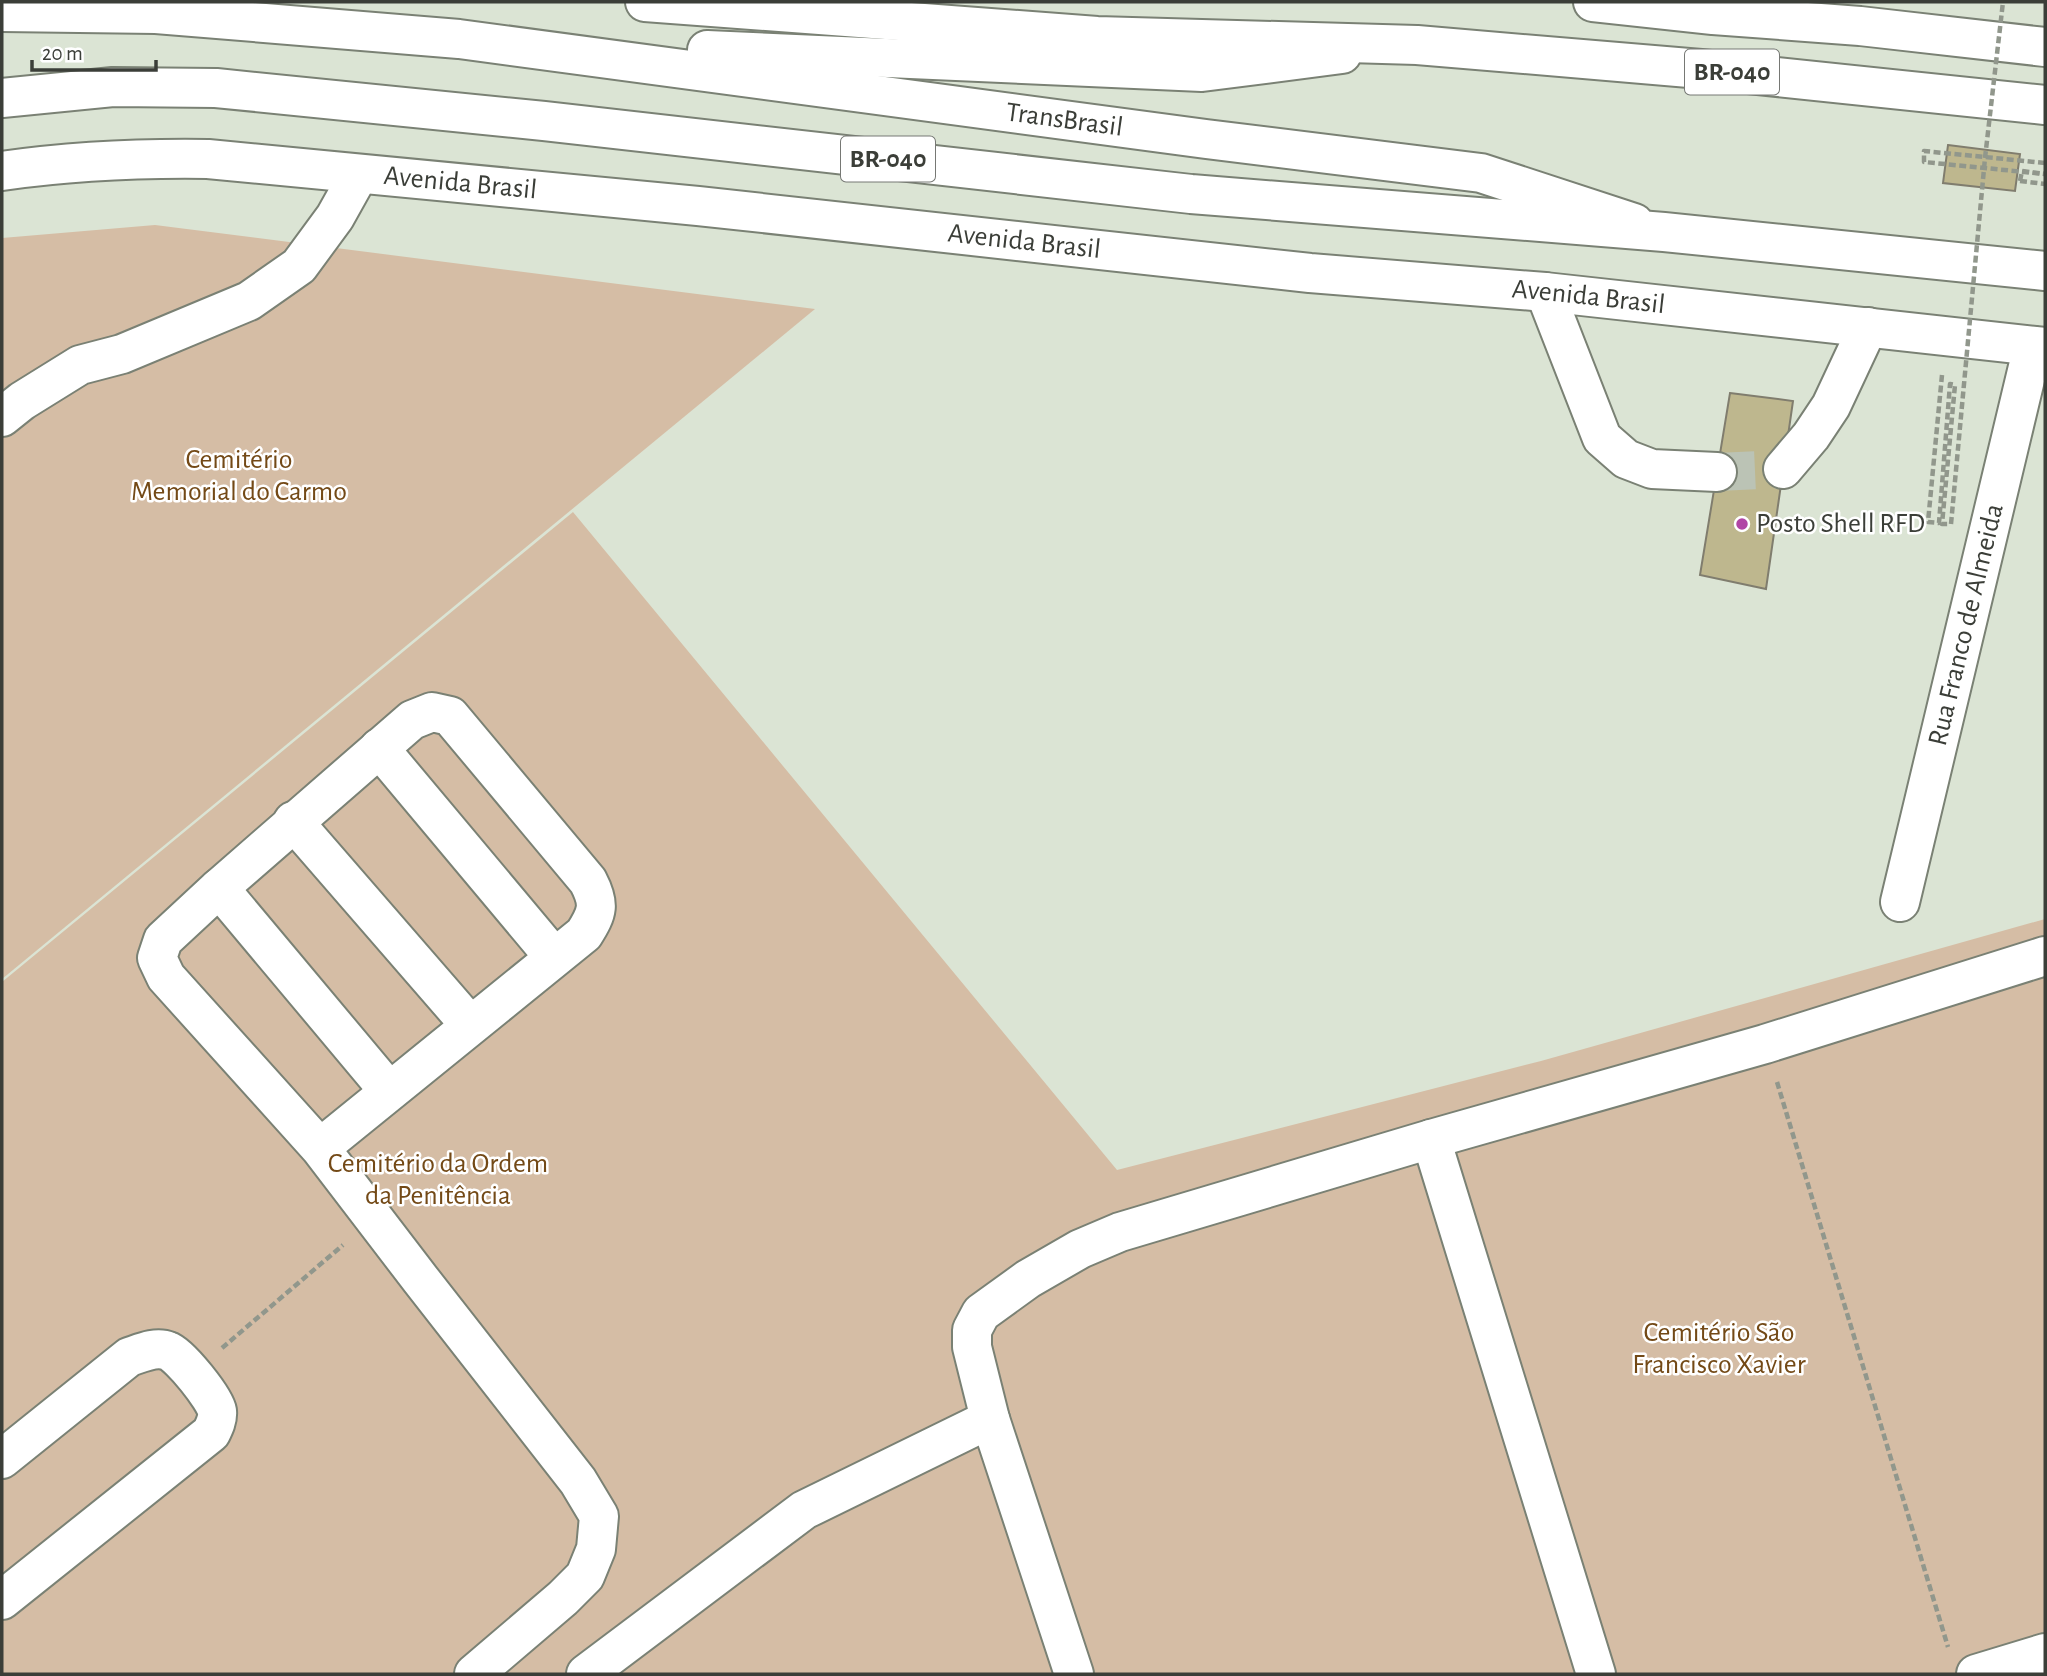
<svg xmlns="http://www.w3.org/2000/svg" width="2047" height="1676" viewBox="0 0 2047 1676" font-family="'Alegreya Sans',sans-serif">
  <rect width="100%" height="100%" fill="#dbe4d4"/>
  <!-- green -->
  <g fill="#d5bda5">
    <path d="M155 225 815 309 2 979V238Z"/>
    <path d="M573 512 1117 1170 1541 1061 2045 919V1674H2V982Z"/>
  </g>
  <!-- building -->
  <g fill="#beb78e" stroke="#807d6e" stroke-width="2">
    <path d="M1948 145 2020 154 2015 191 1943 183Z"/>
    <path d="M1730 393 1793 401 1766 589 1700 575Z"/>
  </g>
  <g fill="none" stroke-linecap="round" stroke-linejoin="round">
    <!-- minor-tunnel -->
    <path stroke="#bbc3b5" stroke-width="38" stroke-dasharray="38 19" stroke-linecap="butt" d="M1717 472 1783 469"/>
    <defs>
      <g id="minor">
        <path id="s1" d="M2 12 156 14 459 39 1206 139 1481 173 1634 223"/>
        <path d="M707 50 1202 72 1342 54"/>
        <path d="M1545 292 1602 438 1626 459 1652 469 1717 472"/>
        <path d="M2 417 22 401 80 365 122 354 249 301 299 266 335 217 359 174"/>
        <path d="M1783 469 1811 436 1831 406 1868 327"/>
        <path d="M379 748 554 957"/>
        <path d="M293 821 470 1025"/>
        <path d="M219 888 389 1091"/>
        <path id="s2" d="M1900 902 2033 346"/>
        <path d="M1431 1139 1596 1674"/>
        <path d="M320 1148 584 934C598 912 600 904 588 881L450 716 432 712 412 720 219 888 163 940 157 958 166 977 320 1148 421 1280 578 1481 599 1516 596 1549 585 1576 563 1598 474 1674"/>
        <path d="M2 1459 129 1357C141 1353 156 1346 168 1351 180 1355 215 1399 217 1411 218 1419 214 1427 211 1433L2 1600"/>
        <path d="M586 1674 804 1510 990 1419"/>
        <path d="M1074 1674 990 1419 972 1347V1330L981 1313 1028 1279 1080 1249 1120 1232 1431 1139 1765 1044 2045 956"/>
        <path d="M1976 1674 2045 1653"/>
      </g>
      <g id="highway">
        <path d="M645 2 1097 36 1417 45 1701 69 2045 105"/>
        <path d="M1593 2 1713 15 1860 26 2045 47"/>
        <path d="M2 98 113 87 216 88 544 121 1191 194 1664 232 2045 271"/>
        <path id="s3" d="M2 171C72 161 138 158 208 159L698 206 1310 273 1545 292 2045 347"/>
      </g>
    </defs>
    <!-- minor casing -->
    <use href="#minor" stroke="#7a8174" stroke-width="42"/>
    <!-- highway casing -->
    <use href="#highway" stroke="#7a8174" stroke-width="42"/>
    <!-- path -->
    <g stroke="#91978c" stroke-width="4.5" stroke-dasharray="7 3.5" stroke-linecap="butt">
      <path d="M2045 163 1924 151V162L2045 174"/>
      <path d="M2020 181 2045 184"/>
      <path d="M1942 375 1928 522 1939 523 1950 384 1955 385 1942 524H1950"/>
      <path d="M1777 1082 1948 1647"/>
      <path d="M222 1348 343 1245"/>
    </g>
    <!-- minor -->
    <use href="#minor" stroke="#fff" stroke-width="38"/>
    <!-- highway -->
    <use href="#highway" stroke="#fff" stroke-width="38"/>
    <!-- path-bridge -->
    <g stroke="#91978c" stroke-width="4.5" stroke-dasharray="7 3.5" stroke-linecap="butt">
      <path d="M2020 181 2022 171 2045 174"/>
      <path d="M1951 524 1985 158 2003 2"/>
    </g>
  </g>
  <!-- markers -->
  <circle fill="#b145a5" stroke="#fff" stroke-width="2.5" cx="1742" cy="524" r="7"/>
  <g text-anchor="middle" dominant-baseline="central" stroke-width="5" stroke-linejoin="round" paint-order="stroke">
    <!-- shield labels -->
    <g fill="#fff" stroke="#767874" stroke-width="2">
      <rect x="1685" y="49.5" width="94" height="45" rx="5"/>
      <rect x="841" y="136.5" width="94" height="45" rx="5"/>
    </g>
    <g font-size="26" font-weight="bold" fill="#3b3e38">
      <text x="1732" y="72">BR-040</text>
      <text x="888" y="159">BR-040</text>
    </g>
    <!-- street labels -->
    <g font-size="28" fill="#3b3e38" stroke="#fff">
      <text stroke="none"><textPath href="#s1" startOffset="1069">TransBrasil</textPath></text>
      <text stroke="none"><textPath href="#s3" startOffset="460">Avenida Brasil</textPath></text>
      <text stroke="none"><textPath href="#s3" startOffset="1027">Avenida Brasil</textPath></text>
      <text stroke="none"><textPath href="#s3" startOffset="1594">Avenida Brasil</textPath></text>
      <text stroke="none"><textPath href="#s2" startOffset="285">Rua Franco de Almeida</textPath></text>
    </g>
    <!-- park labels -->
    <g font-size="28" fill="#734916" stroke="#fff">
      <text x="239" y="460">Cemitério<tspan x="239" dy="32">Memorial do Carmo</tspan></text>
      <text x="438" y="1164">Cemitério da Ordem<tspan x="438" dy="32">da Penitência</tspan></text>
      <text x="1719" y="1333">Cemitério São<tspan x="1719" dy="32">Francisco Xavier</tspan></text>
    </g>
    <!-- poi labels -->
    <g font-size="28" fill="#3b3e38" stroke="#fff" text-anchor="start">
      <text x="1756" y="524">Posto Shell RFD</text>
    </g>
  </g>
  <!-- border -->
  <rect width="2047" height="1676" fill="none" stroke="#3b3e38" stroke-width="7"/>
  <!-- scale -->
  <path d="M32 60v10h124v-10" fill="none" stroke="#3b3e38" stroke-width="3.5"/>
  <text x="42" y="60" font-size="21" fill="#3b3e38" stroke="#ffffff" stroke-width="5" paint-order="stroke">20 m</text>
</svg>
